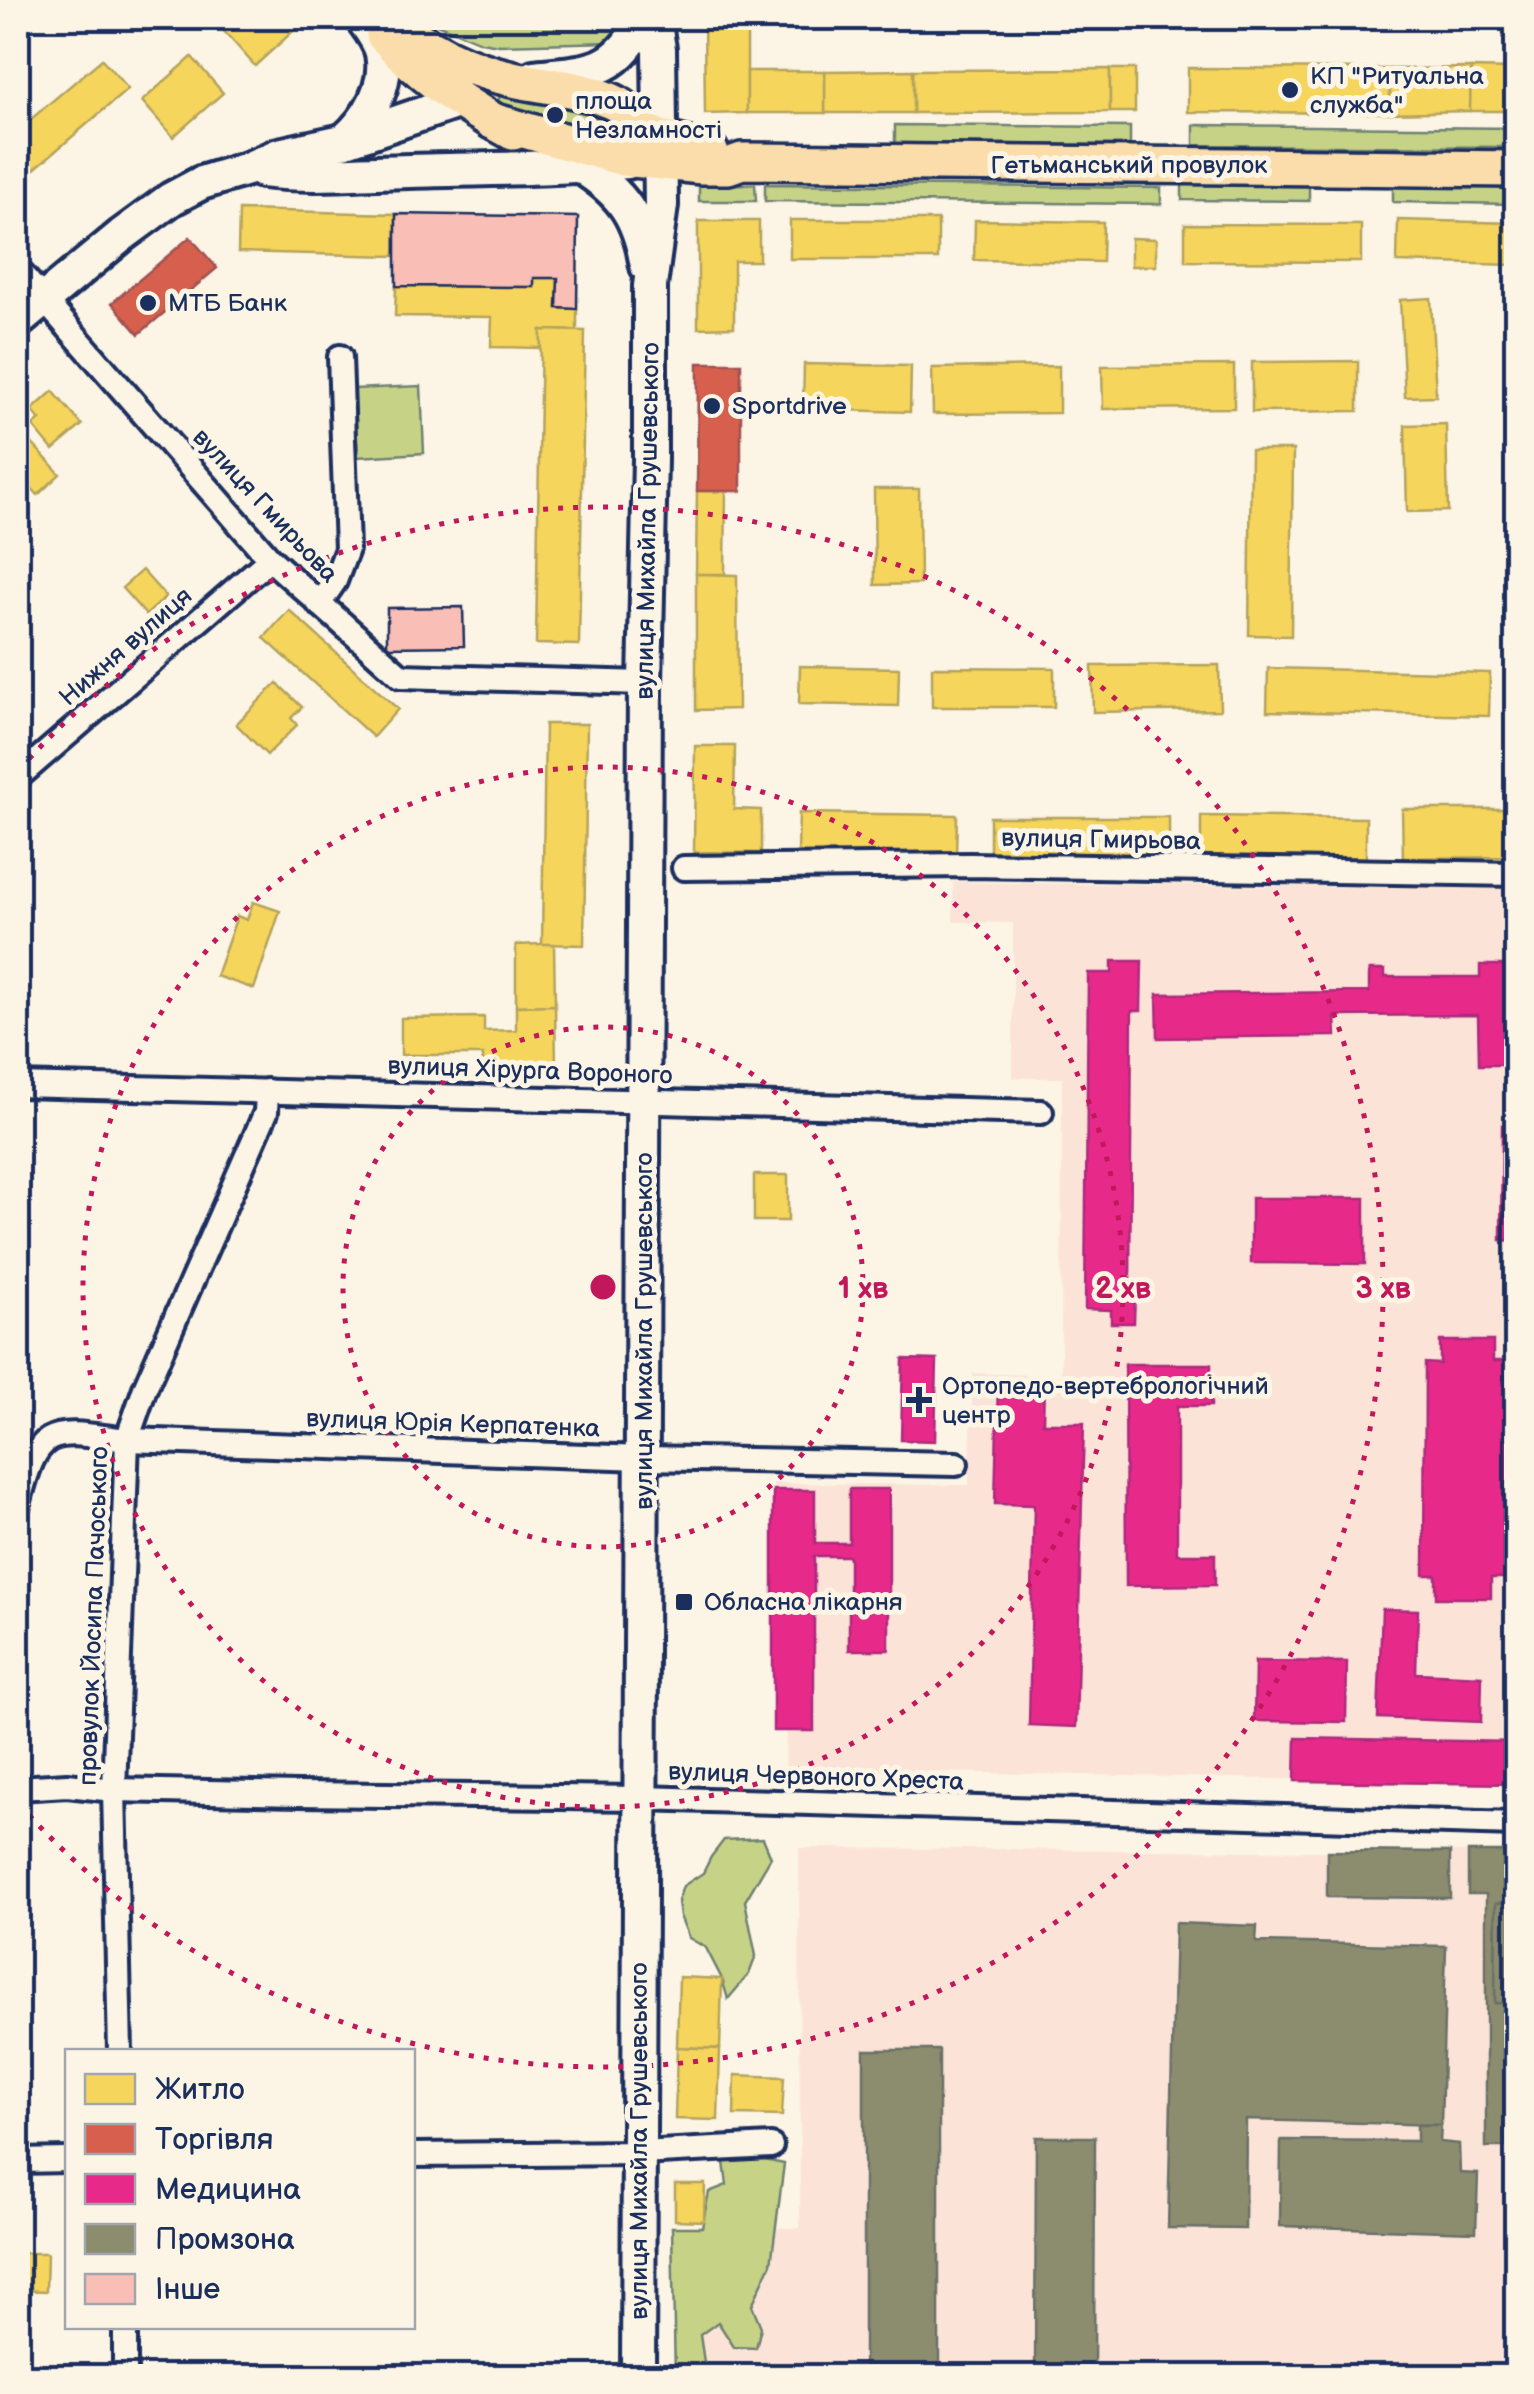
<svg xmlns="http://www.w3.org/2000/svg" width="1534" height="2394" viewBox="0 0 1534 2394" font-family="'Balsamiq Sans',sans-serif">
  <rect width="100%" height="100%" fill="#fcf5e5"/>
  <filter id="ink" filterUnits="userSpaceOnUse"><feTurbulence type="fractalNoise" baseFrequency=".01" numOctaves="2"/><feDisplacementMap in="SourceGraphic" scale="20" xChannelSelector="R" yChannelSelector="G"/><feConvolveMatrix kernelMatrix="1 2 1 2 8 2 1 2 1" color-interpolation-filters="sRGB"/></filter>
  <g filter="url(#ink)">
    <!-- built -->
    <g fill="#fbe4d7">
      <path d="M953 882 1516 889V1784L785 1769 786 1731H773V1483L969 1485 973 1373 1061 1376 1062 1078H1013V923L953 922Z"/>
      <path d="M799 1848 1516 1852V2376H675L672 2227 800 2228Z"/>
    </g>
    <!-- green -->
    <g fill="#c6d386" stroke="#708172" stroke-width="2.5">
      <path d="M428 18H621V30L611 42 499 45 481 42 434 23Z"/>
      <path d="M520 92 603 115 613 120 621 132 616 140 495 105 501 95Z"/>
      <path d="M895 125 1130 127V145L895 143Z"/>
      <path d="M1194 125 1516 128V147L1194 145Z"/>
      <path d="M755 184 756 201H699V185Z"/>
      <path d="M765 184 1161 188V204L765 201Z"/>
      <path d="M1182 184 1309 185V201L1182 200Z"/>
      <path d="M1393 184 1516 187V204L1393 202Z"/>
      <path d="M421 386 424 453 358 457 354 389Z"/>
      <path d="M763 1838 771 1857 745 1901 756 1956 749 1974 728 1999 722 1979 706 1948 689 1938 680 1916 678 1901 683 1886 703 1873 711 1857 724 1840Z"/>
      <path d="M736 2154 784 2164 771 2264 752 2305 761 2327 756 2348 734 2347 718 2322 700 2335 704 2362V2376H675L672 2227H702L709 2192 727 2185 724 2162Z"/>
    </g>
    <!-- homes -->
    <g fill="#f6d55c" stroke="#b4a35d" stroke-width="2.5">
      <path d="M236 18H297L302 23 255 66 223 30Z"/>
      <path d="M704 18H747V113L705 114Z"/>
      <path d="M192 57 223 93 173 137 142 101Z"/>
      <path d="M102 59 128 89 18 183V130Z"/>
      <path d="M1188 68 1390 69V113L1188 112Z"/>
      <path d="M1471 68 1470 111 1390 113V69Z"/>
      <path d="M1471 68 1516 69V111H1470Z"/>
      <path d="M1110 69V112L913 113V70Z"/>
      <rect x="1110" y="69" width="25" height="43"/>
      <path d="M913 70V113H825V71Z"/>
      <rect x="747" y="71" width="78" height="42"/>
      <path d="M239 210 396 214 395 256 238 252Z"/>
      <rect x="790" y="220" width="148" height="39"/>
      <path d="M975 220 1103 222 1102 262 974 260Z"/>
      <path d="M1398 220 1516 223V265L1397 262Z"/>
      <path d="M698 221H759V261H734V327L698 328Z"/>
      <path d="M1185 224 1361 225V262L1185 261Z"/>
      <path d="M1131 238 1156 239V266H1131Z"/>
      <path d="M534 278H558L557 308 577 309V331L541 330V348L491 347 492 317 395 316 396 286 534 287Z"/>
      <path d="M1431 298 1436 396 1405 397 1400 300Z"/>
      <path d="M541 330 585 331 579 645 536 644Z"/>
      <path d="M1358 361V411L1252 412V362Z"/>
      <path d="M804 364 911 366 910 412 803 409Z"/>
      <path d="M1234 365V408L1103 409 1102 366Z"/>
      <path d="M1059 366V413L933 414 932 368Z"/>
      <path d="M53 391 82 425 53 450 33 426 40 420 32 410Z"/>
      <path d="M1446 424 1448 511 1407 512 1405 425Z"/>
      <path d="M18 428 60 474 38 495 18 473Z"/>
      <path d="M1251 450H1293L1291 636 1249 635Z"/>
      <path d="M874 489H919L920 584 875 585Z"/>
      <path d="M697 491H726L725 574H696Z"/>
      <path d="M142 570 166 597 146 615 122 588Z"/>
      <path d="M696 574 737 575 738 709 696 710Z"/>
      <path d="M289 610 398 709 373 737 264 638Z"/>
      <path d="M1219 665 1220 710 1093 712 1092 666Z"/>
      <path d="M800 666 899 668 898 706 799 704Z"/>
      <path d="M932 667 1054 668V707H932Z"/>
      <path d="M1268 668 1490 673 1489 716 1267 711Z"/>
      <path d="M277 683 302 707 291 718 297 725 267 755 236 724Z"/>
      <path d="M545 724H587L584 945 542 944Z"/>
      <path d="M695 746H735L734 809 761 810V853L694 852Z"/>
      <path d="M1402 809H1516V857L1403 858Z"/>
      <path d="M799 813 957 815 956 856 798 853Z"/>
      <path d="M1201 816 1366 818V858L1201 856Z"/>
      <rect x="990" y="817" width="179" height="39"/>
      <path d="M253 902 280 911 254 989 216 976 237 916 247 920Z"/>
      <path d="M542 944H554L555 1005 516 1006V945Z"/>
      <path d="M555 1005 556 1068 483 1069V1055H401V1018L484 1017V1031L516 1030V1006Z"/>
      <rect x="754" y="1175" width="34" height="46"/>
      <path d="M679 1977 722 1979 720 2049 677 2047Z"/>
      <path d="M677 2047 720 2049 718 2120 675 2119Z"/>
      <path d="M735 2075 784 2077 782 2116 734 2115Z"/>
      <path d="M675 2184H705L704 2221 675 2220Z"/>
      <path d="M18 2253H47L46 2291 18 2290Z"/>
    </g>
    <!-- shops -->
    <g fill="#d6604d" stroke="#9e5152" stroke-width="2.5">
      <path d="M190 237 217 268 139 334 112 303Z"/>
      <path d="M698 363H741V491H697Z"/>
    </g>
    <!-- health -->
    <g fill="#e7298a" stroke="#aa2b7d" stroke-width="2.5">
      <path d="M1112 961H1142L1141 1011H1132L1130 1292H1135L1134 1323H1111V1310L1085 1309 1088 973H1112Z"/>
      <path d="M1480 965H1516V1065H1479L1478 1015 1335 1016 1336 1036 1158 1038 1157 994 1369 992V970H1385V977H1480Z"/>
      <path d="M1502 1125H1516V1241L1501 1240Z"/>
      <path d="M1251 1198H1365V1264L1251 1263Z"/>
      <path d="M1440 1341H1493V1361H1508L1506 1578H1491V1598H1436V1575H1424L1425 1363 1440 1364Z"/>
      <path d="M903 1359 937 1360 935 1441 901 1440Z"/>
      <path d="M1125 1364H1211V1406H1177V1554H1215V1585L1126 1586Z"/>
      <path d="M998 1383 1044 1385 1043 1423H1084L1076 1727 1029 1725 1034 1505 995 1504Z"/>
      <path d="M849 1489H889V1650H849V1556H814V1731H773V1490H815V1543H849Z"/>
      <path d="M1382 1609 1418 1610 1416 1673 1482 1676 1481 1722 1378 1718Z"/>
      <path d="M1255 1661 1347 1662 1346 1722 1254 1721Z"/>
      <path d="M1296 1738 1516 1742V1784L1295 1781Z"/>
    </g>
    <!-- industry -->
    <g fill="#8c8c6e" stroke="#6a7069" stroke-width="2.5">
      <path d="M1327 1851 1450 1852V1898L1327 1897Z"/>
      <path d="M1468 1852H1516V1903H1496L1495 2003H1516V2147H1486V1894H1468Z"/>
      <path d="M1496 1903H1516V2003H1495Z"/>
      <path d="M1175 1923 1257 1926 1256 1942 1446 1946 1441 2125 1246 2120 1245 2229 1168 2228Z"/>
      <rect x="864" y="2050" width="75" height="326"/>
      <path d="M1417 2125H1441L1440 2142 1459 2144 1460 2173 1478 2174 1476 2232 1280 2226 1281 2140 1417 2141Z"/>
      <path d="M1036 2137H1095L1094 2376H1035Z"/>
    </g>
    <!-- building -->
    <g fill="#f9beb6" stroke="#1b2f5e" stroke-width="2.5">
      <path d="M396 214 578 217 577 309 557 308 558 278H534V287L396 286Z"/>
      <path d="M463 607 464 646 387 647V608Z"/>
    </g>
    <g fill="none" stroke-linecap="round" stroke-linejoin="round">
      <defs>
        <g id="street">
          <path d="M18 270 270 559 401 676 645 683"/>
          <path d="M319 604 335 581 347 549 340 357"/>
          <path d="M18 777 270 559"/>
          <path d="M684 868 970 865 1516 874"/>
          <path d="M18 1085 1041 1112"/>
          <path d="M18 1505C38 1423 51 1430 127 1440L644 1458 956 1464"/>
          <path d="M18 1788 67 1785 114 1790 297 1794 641 1798 1516 1824"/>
          <path d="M120 2052 114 1790 127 1440 145 1388 266 1112 267 1091"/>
          <path d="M412 2155 640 2153 771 2146"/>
          <path d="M18 2161 68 2160"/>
          <path d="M125 2326V2376"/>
        </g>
        <g id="secondary">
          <path d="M534 77C590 71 617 74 644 18"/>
          <path d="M345 140C368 120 389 86 382 53 379 40 370 29 362 18"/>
          <path d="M580 166C623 193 639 217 647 266"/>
          <path d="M262 171C310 177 361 172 409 171 482 169 555 169 627 162"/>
          <path d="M18 321 122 235 171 199 201 183 247 169 279 155 343 141 460 101"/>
          <path d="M638 2376 645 683 650 459V286L661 205 659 49 654 18"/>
        </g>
        <g id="primary">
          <path d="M391 18C424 49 468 69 513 79 543 86 574 87 603 98 612 101 623 106 629 114 638 124 627 118 638 126 657 141 687 145 710 151"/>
          <path d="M384 35C421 76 464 106 513 132"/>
          <path d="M492 121 623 158 702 166H728L742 161 1516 169"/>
        </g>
      </defs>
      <!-- street casing -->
      <use href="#street" stroke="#1b2f5e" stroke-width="30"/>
      <!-- secondary casing -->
      <use href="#secondary" stroke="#1b2f5e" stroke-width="40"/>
      <!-- primary casing -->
      <use href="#primary" stroke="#1b2f5e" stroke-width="42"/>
      <!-- street -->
      <use href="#street" stroke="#fcf5e5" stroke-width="22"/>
      <!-- secondary -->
      <use href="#secondary" stroke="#fcf5e5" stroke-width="32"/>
      <!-- primary -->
      <use href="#primary" stroke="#fbddab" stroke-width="35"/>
    </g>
  </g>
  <!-- distance rings -->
  <g fill="none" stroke="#c2185b" stroke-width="5" stroke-dasharray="5 10">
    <circle cx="603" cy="1287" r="260"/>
    <circle cx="603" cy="1287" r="520"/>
    <path d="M19 770A780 780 0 1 1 19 1804"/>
  </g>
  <!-- markers -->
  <g fill="#1b2f5e" stroke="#fcf5e5" stroke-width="4">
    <circle cx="1290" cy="90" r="10"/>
    <circle cx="555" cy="115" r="10"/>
    <circle cx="148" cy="303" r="10"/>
    <circle cx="712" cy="406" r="10"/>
    <path d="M914 1385h10v10h10v10h-10v10h-10v-10h-10v-10h10z"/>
    <rect x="674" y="1592" width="20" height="20" rx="5"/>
  </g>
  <g text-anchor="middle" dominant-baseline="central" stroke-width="10" stroke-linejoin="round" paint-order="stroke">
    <!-- poi labels -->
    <g font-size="25" fill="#1b2f5e" stroke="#fcf5e5" text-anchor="start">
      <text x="1310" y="76">КП "Ритуальна<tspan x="1310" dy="29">служба"</tspan></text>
      <text x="575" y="101">площа<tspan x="575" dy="29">Незламності</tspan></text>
      <text x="168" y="303">МТБ Банк</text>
      <text x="732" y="406">Sportdrive</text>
      <text x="942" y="1386">Ортопедо-вертебрологічний<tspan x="942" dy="29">центр</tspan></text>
      <text x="704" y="1602">Обласна лікарня</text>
    </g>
    <!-- street labels -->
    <g font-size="25" fill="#1b2f5e" stroke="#fcf5e5">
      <text x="1129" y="165">Гетьманський провулок</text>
      <text transform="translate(265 506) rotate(47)">вулиця Гмирьова</text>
      <text transform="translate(648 521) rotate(-89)">вулиця Михайла Грушевського</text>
      <text transform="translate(126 647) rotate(-41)">Нижня вулиця</text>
      <text transform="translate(1101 840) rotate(1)">вулиця Гмирьова</text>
      <text transform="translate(530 1071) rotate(2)">вулиця Хірурга Вороного</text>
      <text transform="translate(644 1331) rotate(-90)">вулиця Михайла Грушевського</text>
      <text transform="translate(453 1424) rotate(2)">вулиця Юрія Керпатенка</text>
      <text transform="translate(94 1616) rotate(-88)">провулок Йосипа Пачоського</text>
      <text transform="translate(816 1777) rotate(2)">вулиця Червоного Хреста</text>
      <text transform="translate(639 2141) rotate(-90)">вулиця Михайла Грушевського</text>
    </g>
  </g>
  <circle cx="603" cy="1287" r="15" fill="#c2185b" stroke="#fcf5e5" stroke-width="5"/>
  <g font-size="30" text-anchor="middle" font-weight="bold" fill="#c2185b" stroke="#fcf5e5" stroke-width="10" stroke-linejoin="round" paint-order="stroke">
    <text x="863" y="1298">1 хв</text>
    <text x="1123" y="1298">2 хв</text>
    <text x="1383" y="1298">3 хв</text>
  </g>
  <!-- margin -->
  <rect width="1534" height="2394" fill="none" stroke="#fcf5e5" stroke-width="60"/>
  <rect x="30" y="30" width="1474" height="2334" fill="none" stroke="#1b2f5e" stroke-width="4" filter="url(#ink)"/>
  <!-- legend -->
  <rect x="65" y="2049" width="350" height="280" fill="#fcf5e5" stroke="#a2a6af" stroke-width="2.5"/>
  <rect x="85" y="2074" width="50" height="30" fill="#f6d55c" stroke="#a2a6af" stroke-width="2.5"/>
  <text x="155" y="2099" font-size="30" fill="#1b2f5e">Житло</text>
  <rect x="85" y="2124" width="50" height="30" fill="#d6604d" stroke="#a2a6af" stroke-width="2.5"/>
  <text x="155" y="2149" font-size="30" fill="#1b2f5e">Торгівля</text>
  <rect x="85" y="2174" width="50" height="30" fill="#e7298a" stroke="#a2a6af" stroke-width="2.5"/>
  <text x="155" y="2199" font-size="30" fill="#1b2f5e">Медицина</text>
  <rect x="85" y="2224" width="50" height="30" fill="#8c8c6e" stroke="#a2a6af" stroke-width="2.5"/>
  <text x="155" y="2249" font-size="30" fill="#1b2f5e">Промзона</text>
  <rect x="85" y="2274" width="50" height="30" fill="#f9beb6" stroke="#a2a6af" stroke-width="2.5"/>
  <text x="155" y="2299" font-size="30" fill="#1b2f5e">Інше</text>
</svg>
